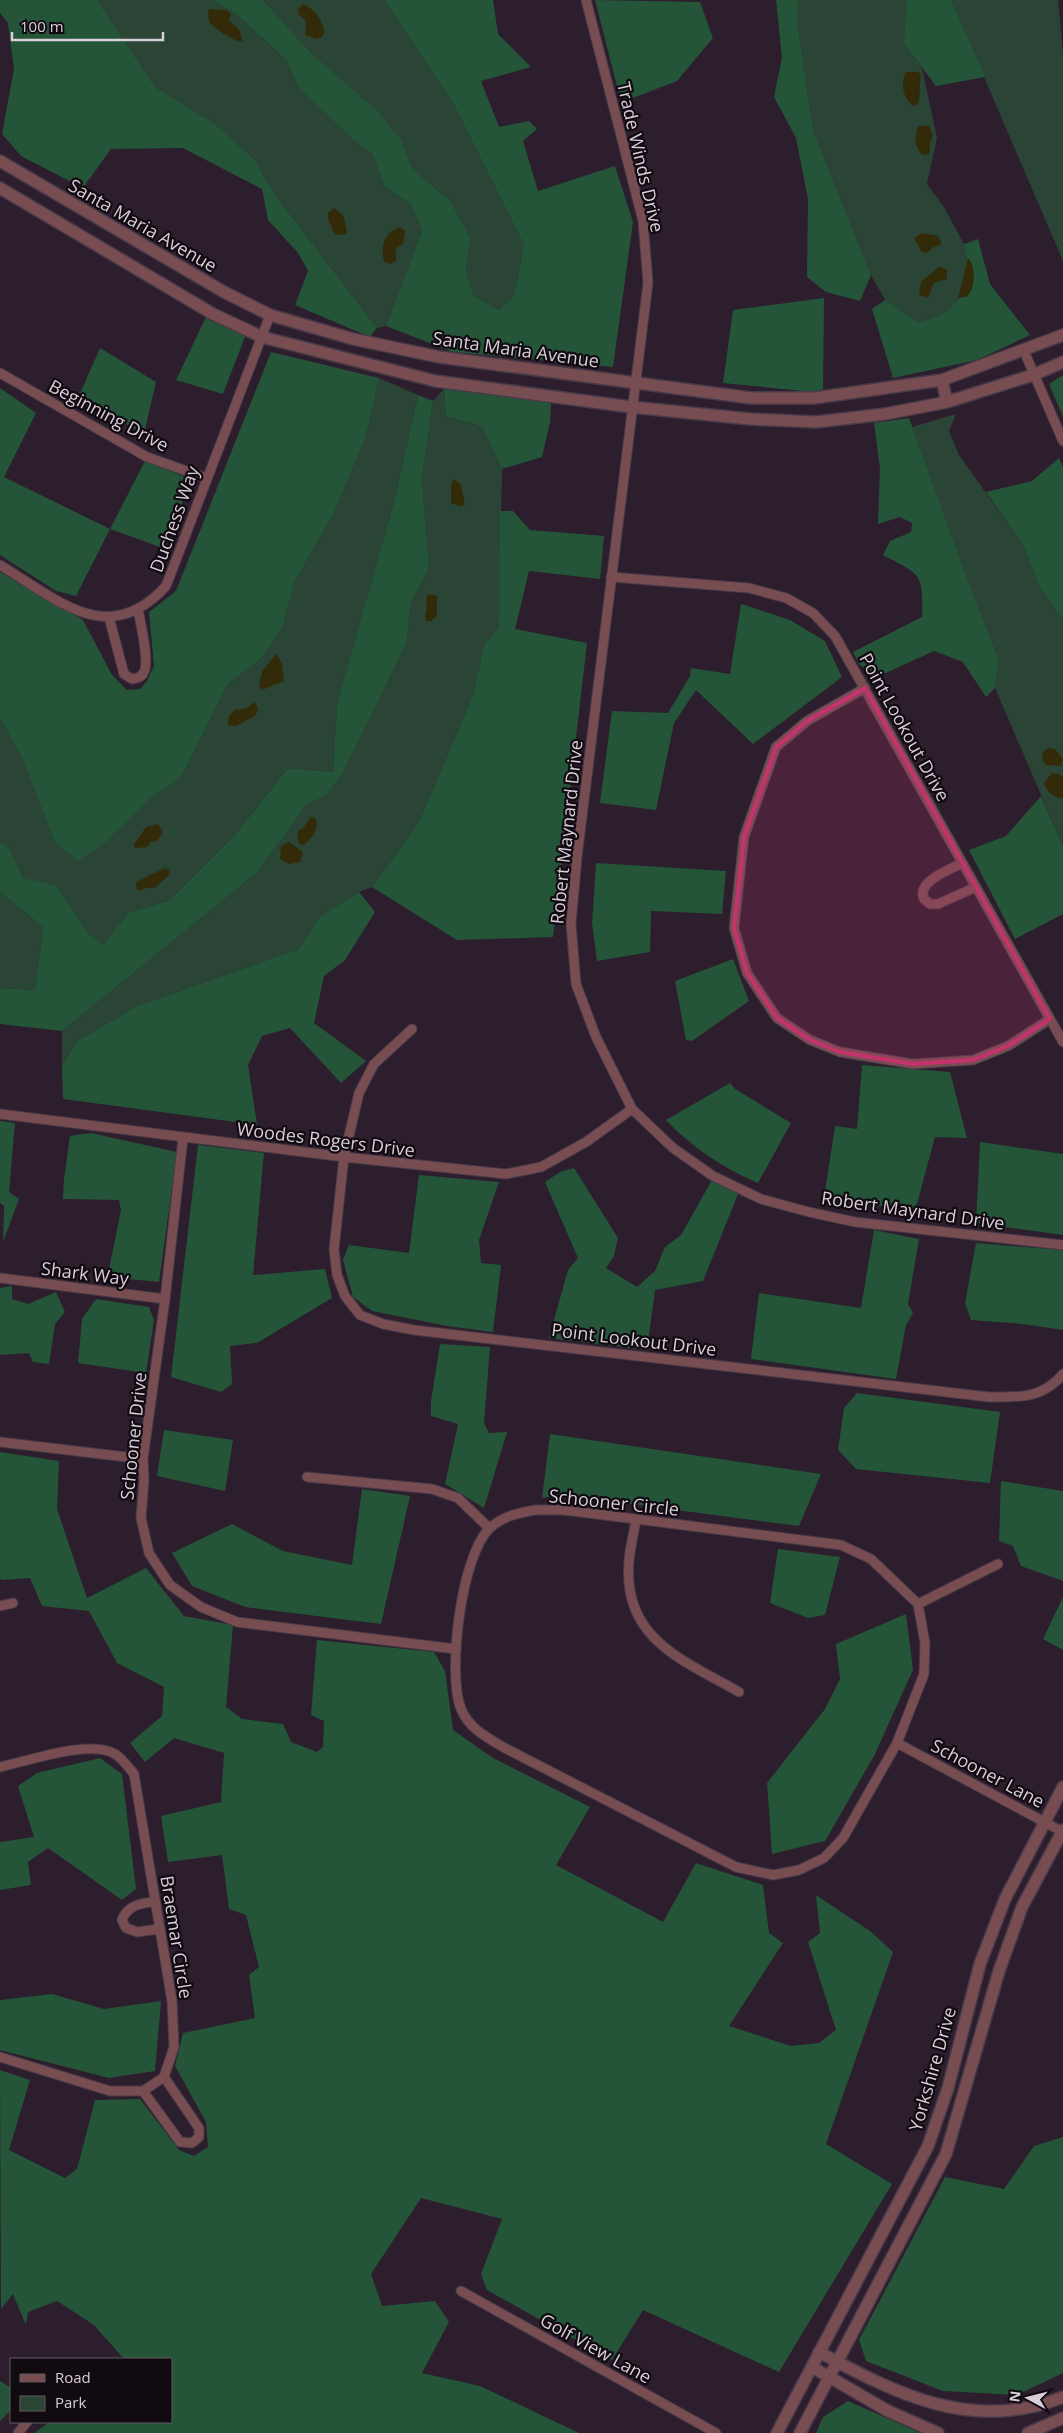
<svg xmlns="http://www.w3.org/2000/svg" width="1063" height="2433" viewBox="0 0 1063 2433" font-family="'Open Sans',sans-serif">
  <rect width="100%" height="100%" fill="#2c1e2c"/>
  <!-- green -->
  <g fill="#2a4535">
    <path d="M97 0H212L235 13 286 60 299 88 351 138 373 155 384 186 411 204 422 231 386 326 377 328 276 196 254 159 214 123 155 87Z"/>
    <path d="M263 0H384L454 105 524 245 514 296 499 310 474 296 466 269 470 237 451 202 412 168 402 141 312 54Z"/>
    <path d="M799 0H907L905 43 922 68 937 138 927 184 944 207 964 244 971 283C952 307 948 316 917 322L885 300 871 275 813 130 797 20Z"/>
    <path d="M951 0H1058L1063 55V261Z"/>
    <path d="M379 378 418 395 395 498 337 704 333 772 288 768 235 835 170 900 128 913 103 945 87 932 57 886 23 879 9 848 0 842V718L24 762 108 840 149 800 182 776 227 685 263 657 283 626 295 581 334 513 366 437Z"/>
    <path d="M444 389 446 416 482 427 502 469 499 627 484 645 473 695 419 822 372 887 359 892 319 917 299 949 137 1006 77 1041 62 1063V1031L258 872 308 803 325 795 407 642 410 605 429 568 422 479 433 401Z"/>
    <path d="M956 414 949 431 959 455 1023 545 1041 590 1063 619V846L995 688 999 660 961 562 912 427Z"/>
    <path d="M0 892 43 927 35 990 0 988Z"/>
  </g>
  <!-- forest -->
  <g fill="#245539">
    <path d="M0 0H97L155 87 214 123 254 159 276 196 377 328 370 337 295 305 308 271 298 253 268 220 262 189 183 148 111 149 83 188 21 156 2 134 14 69 8 23 0 13Z"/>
    <path d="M212 0H263L312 54 378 112 402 141 412 168 451 202 470 237 466 269 474 296 499 310 514 296 524 245 454 105 384 0H493L498 34 531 67 481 81 499 127 529 121 537 129 523 141 538 191 615 166 633 222 613 367 453 352 386 326 422 231 411 204 384 186 373 155 351 138 299 88 286 60 235 13Z"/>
    <path d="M595 0 700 2 713 38 677 81 633 98 619 94Z"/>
    <path d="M776 0H799L797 20 813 130 871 275 860 301 826 292 807 277 808 199 796 138 774 97 782 58Z"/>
    <path d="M907 0H951L985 77 936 86 904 43Z"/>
    <path d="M978 239 990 284 1030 335 977 360 893 378 872 309 885 300 917 322C948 316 952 307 971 283L964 244Z"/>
    <path d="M824 298 823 393 723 383 733 310Z"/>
    <path d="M207 315 246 334 223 394 176 380Z"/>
    <path d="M100 348 156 382 144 434 78 398Z"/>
    <path d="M271 352 379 378 366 437 334 513 295 581 283 626 263 657 227 685 182 776 149 800 108 840 78 861 55 842 24 762 0 718V572L83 620 112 675 127 690 140 689 147 681 154 666 149 612 176 591Z"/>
    <path d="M1063 375V417L1049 384Z"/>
    <path d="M0 388 36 413 4 477 110 529 145 461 192 480 163 548 110 529 76 596 56 591 0 555Z"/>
    <path d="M444 389 551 402 550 422 542 457 502 469 482 427 446 416Z"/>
    <path d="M418 395 433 401 422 479 429 568 410 605 407 642 341 775 325 796 308 803 258 872 62 1031 0 1024V988L35 990 43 927 0 892V842L9 848 23 878 57 886 87 932 103 945 128 913 170 900 235 835 288 768 333 772 337 704 395 498Z"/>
    <path d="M909 418 961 562 999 660 995 688 986 697 963 662 934 651 877 677 859 664 853 652 922 617C923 572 922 576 883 555L890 541 911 532 912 523 900 517 878 524 880 468 874 423Z"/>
    <path d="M1059 458 1063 468V619L1041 590 1023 545 986 492 1032 481Z"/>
    <path d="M500 511H513L530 530 604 536 600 579 529 571 515 629 587 643 553 937 457 940 372 887 419 822 473 695 484 645 499 627Z"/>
    <path d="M741 604 790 620 825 641 842 677 753 744 696 690 674 723 656 810 600 803 612 711 668 713 690 676 691 668 730 674Z"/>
    <path d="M1041 796 1063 846V914L1015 939 969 850 1006 836Z"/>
    <path d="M596 863 726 871 722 914 651 911 650 952 597 961 592 923Z"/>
    <path d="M359 892 375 912 345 960 324 976 314 1023 366 1061 341 1083 290 1028 262 1036 248 1065 257 1125 63 1099 62 1064 77 1041 137 1006 299 949 319 917Z"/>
    <path d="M733 959 749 1001 692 1041 686 1040 675 981Z"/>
    <path d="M862 1065 950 1072 967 1138 935 1137 915 1211 824 1198 835 1126 857 1129Z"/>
    <path d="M730 1083 735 1089 791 1123 758 1183C722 1167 694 1149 666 1120Z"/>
    <path d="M0 1121 15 1123 9 1192 19 1199 3 1242 4 1206 0 1203Z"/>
    <path d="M91 1133 177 1152 159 1282 128 1279 108 1274 121 1210 119 1200 63 1199 64 1179 70 1136Z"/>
    <path d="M980 1142 1063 1154V1235L976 1223Z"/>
    <path d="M198 1145 264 1153 253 1275 325 1269 332 1298 257 1343 230 1346 232 1384 221 1392 171 1377Z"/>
    <path d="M574 1168 618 1238 614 1256 606 1268 637 1287 655 1271 665 1247 681 1235 712 1180 738 1194 703 1281 655 1290 647 1350 549 1338 568 1270 578 1258 545 1182 560 1172Z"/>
    <path d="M419 1175 499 1182 479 1240 481 1263 501 1265 493 1332 447 1326 372 1311 353 1297 343 1260 349 1245 409 1253Z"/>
    <path d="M874 1230 919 1239 908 1304 913 1313 906 1325 896 1379 751 1359 759 1293 861 1308Z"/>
    <path d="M976 1243 1063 1250V1330L1023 1324 971 1320 965 1303Z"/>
    <path d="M12 1286V1299L28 1304 56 1292 65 1312 55 1324 49 1364 33 1362 29 1353 0 1355V1288Z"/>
    <path d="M96 1299 149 1307 154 1320 146 1373 78 1363 82 1319Z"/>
    <path d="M440 1344 490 1347 484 1423 489 1433 507 1432 484 1508 445 1484 458 1424 431 1416V1401Z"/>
    <path d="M857 1393 1000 1412 990 1483 856 1469 838 1450 844 1408Z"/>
    <path d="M164 1430 233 1440 225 1491 157 1476Z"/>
    <path d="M550 1434 821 1474 799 1526 562 1495 542 1498Z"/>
    <path d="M0 1452 59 1461 57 1509 87 1598 146 1568 184 1616 233 1625 226 1707 242 1719 283 1724 291 1742 317 1752 323 1747 324 1721 311 1715 317 1640 434 1652 445 1671 453 1730 493 1758 590 1807 556 1865 663 1922 696 1863 763 1885 769 1933 783 1943 729 2026 791 2046 819 2043 836 2030 808 1942 820 1933 816 1895 870 1931 893 1952 826 2144 892 2184 779 2372 643 2310 612 2360 487 2290 481 2274 502 2219 421 2198 371 2274 382 2306 435 2301 449 2322 422 2373 480 2386 579 2433H34L50 2422H171V2359H124L94 2325 57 2301 28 2312 26 2325 13 2294 1 2309 0 2070 30 2080 9 2150 65 2178 77 2169 95 2100 140 2099 179 2150 194 2156 208 2147 206 2122 175 2066 183 2033 255 2018 249 1975 259 1967 246 1915 229 1909 222 1855 168 1862 161 1816 221 1802 224 1753 174 1738 145 1762 130 1743 162 1716 164 1687 117 1663 89 1611 42 1606 30 1578 3 1580 0 1579Z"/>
    <path d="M1001 1481 1063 1491V1581L1021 1566 1013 1546 999 1541Z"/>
    <path d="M362 1489 410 1496 381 1624 245 1607 192 1586 172 1553 232 1524 283 1551 352 1565Z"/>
    <path d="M778 1549 840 1557 825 1615 808 1618 770 1603Z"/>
    <path d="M1063 1597V1650L1043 1639Z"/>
    <path d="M906 1614 913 1670 874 1756 825 1841 772 1854 767 1783 825 1709 840 1679 836 1644Z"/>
    <path d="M100 1758 122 1774 136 1889 122 1900 48 1848 28 1862 31 1885 0 1890V1842L34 1837 18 1786 37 1773Z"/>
    <path d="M52 1994 104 2009 161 2001 155 2071 109 2078 0 2050V2000Z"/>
    <path d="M1063 2137V2373L1017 2395 943 2391 866 2361 859 2340 945 2177 1004 2189 1034 2146Z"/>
    <path d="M0 2381 11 2388V2410L0 2421Z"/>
    <path d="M848 2401 920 2433H816L823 2417Z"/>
  </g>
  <!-- sand -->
  <g fill="#332a09">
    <path d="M303 4C314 9 324 20 324 33L321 38 316 39 305 35 306 21 299 15 298 9Z"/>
    <path d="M208 9 227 10 231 14 229 20 239 29 243 42C235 42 212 28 209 21 208 18 209 12 208 9Z"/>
    <path d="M906 72H918L921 75C919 85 921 94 918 104L914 106C903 100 900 82 906 72Z"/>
    <path d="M920 126H929L933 135 930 143V153L926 155 921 154 915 142 917 128Z"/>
    <path d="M334 208 344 216 347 234 335 235 328 219V213Z"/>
    <path d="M400 227 405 231 403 244 396 248V261L390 264 384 261C380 244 385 233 400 227Z"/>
    <path d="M922 233 938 236 942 244 932 248 927 253 922 252 914 238Z"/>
    <path d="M968 258C976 266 976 289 966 297L958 298Z"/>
    <path d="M940 266 947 270V279L934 283 928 298 919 295 921 282Z"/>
    <path d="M454 479 461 485 465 505 460 506 451 503V483Z"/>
    <path d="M428 594 437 596V616L431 621H426L425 616C429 608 424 602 428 594Z"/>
    <path d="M275 655H277L282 664 284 681 262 690 259 686 262 672Z"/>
    <path d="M255 702 258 709 255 716 236 726 228 725 229 716 235 710 247 708Z"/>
    <path d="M1049 748 1055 749 1063 759 1061 766 1046 765 1042 759 1043 752Z"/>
    <path d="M1052 773 1059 774 1063 778V798C1053 798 1047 792 1044 783Z"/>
    <path d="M311 817 316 819C319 830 312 838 304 845L299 844 297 834 299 830 303 828Z"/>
    <path d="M158 824 163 832 157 841 150 842 147 847 135 848 134 844 146 827Z"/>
    <path d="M289 842 303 852 300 862 289 864 280 859 281 846Z"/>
    <path d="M165 868 169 870 170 874 155 888H147L137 891 136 882Z"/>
  </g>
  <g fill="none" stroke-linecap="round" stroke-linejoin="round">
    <defs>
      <g id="minor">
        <path d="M586 0 643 221 648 283 577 857 571 924 576 984 596 1037 632 1109 673 1148 713 1176 761 1199 809 1212 855 1222 1063 1245"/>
        <path d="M1024 351 1063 441"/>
        <path d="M0 373 147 457 206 478"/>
        <path d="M0 565C57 599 108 650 166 586L270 315"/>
        <path d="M611 577 749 588 786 598 813 613 835 636 1063 1042"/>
        <path d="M109 617 124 674 132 679C137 678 140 678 143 674 151 663 140 623 138 609"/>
        <path d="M865 688 807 721 776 747 744 837 734 928 747 973 777 1018 810 1040 840 1052 913 1064 973 1060 1008 1046 1050 1019"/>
        <path d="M962 863C950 870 916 881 924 899L930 904H938L976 887"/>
        <path d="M412 1029 374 1064 359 1093 344 1157 334 1249 337 1275 345 1296 360 1315 383 1324 414 1330 989 1397C1020 1397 1042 1399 1063 1374"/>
        <path d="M0 1114 344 1157 506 1174 541 1167 586 1142 632 1109"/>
        <path d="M183 1138 165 1299 143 1459 144 1480 141 1518 149 1553 170 1585 201 1607 237 1622 456 1649"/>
        <path d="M0 1278 165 1299"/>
        <path d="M0 1442 143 1459"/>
        <path d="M307 1477 432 1489 458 1498 489 1528"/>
        <path d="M535 1510H564L841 1545 871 1559 918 1604 925 1643 924 1674 897 1743 843 1838 824 1858 799 1870 773 1875 736 1867 503 1747C486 1737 469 1728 461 1709 447 1673 461 1555 490 1528 503 1516 518 1513 535 1510Z"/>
        <path d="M636 1520C634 1533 630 1547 629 1561 622 1639 683 1660 739 1692"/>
        <path d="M918 1604 998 1564"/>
        <path d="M0 1606 13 1603"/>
        <path d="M897 1743 1063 1832"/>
        <path d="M0 1767C28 1761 90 1739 115 1754 122 1758 129 1768 134 1774L172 2001 174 2047 164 2077 143 2091H110L0 2057"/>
        <path d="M154 1902C140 1903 127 1906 122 1920L126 1928 137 1932 159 1929"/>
        <path d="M143 2091 180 2142 192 2143 199 2137V2128L164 2077"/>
        <path d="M461 2291 716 2433"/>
        <path d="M18 2433 27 2422"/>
      </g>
      <g id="tertiary">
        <path d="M0 161 224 292 270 315 353 339 439 357 751 398H814L942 380 1063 335"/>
        <path d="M0 188 213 314 262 337 435 381 631 407 750 419 816 422 885 414 947 402 1033 375 1063 362"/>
        <path d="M942 380 947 402"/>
        <path d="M819 2352C898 2395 974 2433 1063 2397"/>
        <path d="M812 2367 888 2411 938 2433"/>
        <path d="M777 2433 928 2146 948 2088 980 1964 1005 1899 1063 1787"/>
        <path d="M800 2433 946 2154 999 1971 1022 1907 1063 1830"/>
        <path d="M1028 2433 1063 2418"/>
      </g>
    </defs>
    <!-- minor casing -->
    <use href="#minor" stroke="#483a48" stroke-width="11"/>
    <!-- tertiary casing -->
    <use href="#tertiary" stroke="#483a48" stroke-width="14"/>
    <!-- minor -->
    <use href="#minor" stroke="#784d52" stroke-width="9"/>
    <!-- tertiary -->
    <use href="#tertiary" stroke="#784d52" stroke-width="11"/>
  </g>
  <!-- marked area -->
  <path fill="#c5336e" fill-opacity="0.2" stroke="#c5336e" stroke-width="4" stroke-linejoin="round" d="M865 688 1050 1019 1008 1046 973 1060 913 1064 840 1052 810 1040 777 1018 747 973 734 928 744 837 776 747 807 721Z"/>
  <g text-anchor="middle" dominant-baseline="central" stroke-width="4.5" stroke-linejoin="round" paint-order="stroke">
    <!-- street labels -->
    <g font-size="18" fill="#d8ced8" stroke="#110a11">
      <text transform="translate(641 157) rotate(77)">Trade Winds Drive</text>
      <text transform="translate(143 225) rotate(30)">Santa Maria Avenue</text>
      <text transform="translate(516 349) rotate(8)">Santa Maria Avenue</text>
      <text transform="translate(109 415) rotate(28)">Beginning Drive</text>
      <text transform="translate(174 519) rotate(-70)">Duchess Way</text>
      <text transform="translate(905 727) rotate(61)">Point Lookout Drive</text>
      <text transform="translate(566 832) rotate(-84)">Robert Maynard Drive</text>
      <text transform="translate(326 1139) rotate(7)">Woodes Rogers Drive</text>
      <text transform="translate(913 1210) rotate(8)">Robert Maynard Drive</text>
      <text transform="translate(85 1273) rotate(7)">Shark Way</text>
      <text transform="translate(634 1339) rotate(7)">Point Lookout Drive</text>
      <text transform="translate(133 1436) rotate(-84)">Schooner Drive</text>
      <text transform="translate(614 1502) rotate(6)">Schooner Circle</text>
      <text transform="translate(988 1773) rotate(28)">Schooner Lane</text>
      <text transform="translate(177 1937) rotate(81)">Braemar Circle</text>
      <text transform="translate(932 2069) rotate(-74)">Yorkshire Drive</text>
      <text transform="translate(596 2348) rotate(29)">Golf View Lane</text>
    </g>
  </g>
  <!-- legend -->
  <rect x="10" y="2358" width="162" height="65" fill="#110a11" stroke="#615861"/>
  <rect x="20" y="2374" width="25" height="8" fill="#784d52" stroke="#615861"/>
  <text x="55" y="2383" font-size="15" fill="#d8ced8">Road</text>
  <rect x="20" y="2396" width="25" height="15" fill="#2a4535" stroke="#615861"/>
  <text x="55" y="2408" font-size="15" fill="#d8ced8">Park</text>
  <!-- north arrow -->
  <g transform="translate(1028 2398) rotate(277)" stroke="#110a11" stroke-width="4" paint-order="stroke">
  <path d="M0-4L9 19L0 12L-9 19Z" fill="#d8ced8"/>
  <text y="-8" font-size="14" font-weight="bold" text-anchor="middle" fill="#d8ced8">N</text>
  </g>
  <!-- scale -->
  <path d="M12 32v8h151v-8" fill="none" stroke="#d8ced8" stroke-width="2.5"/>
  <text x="20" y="32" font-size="15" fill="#d8ced8" stroke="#110a11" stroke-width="4" paint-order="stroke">100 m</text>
</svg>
